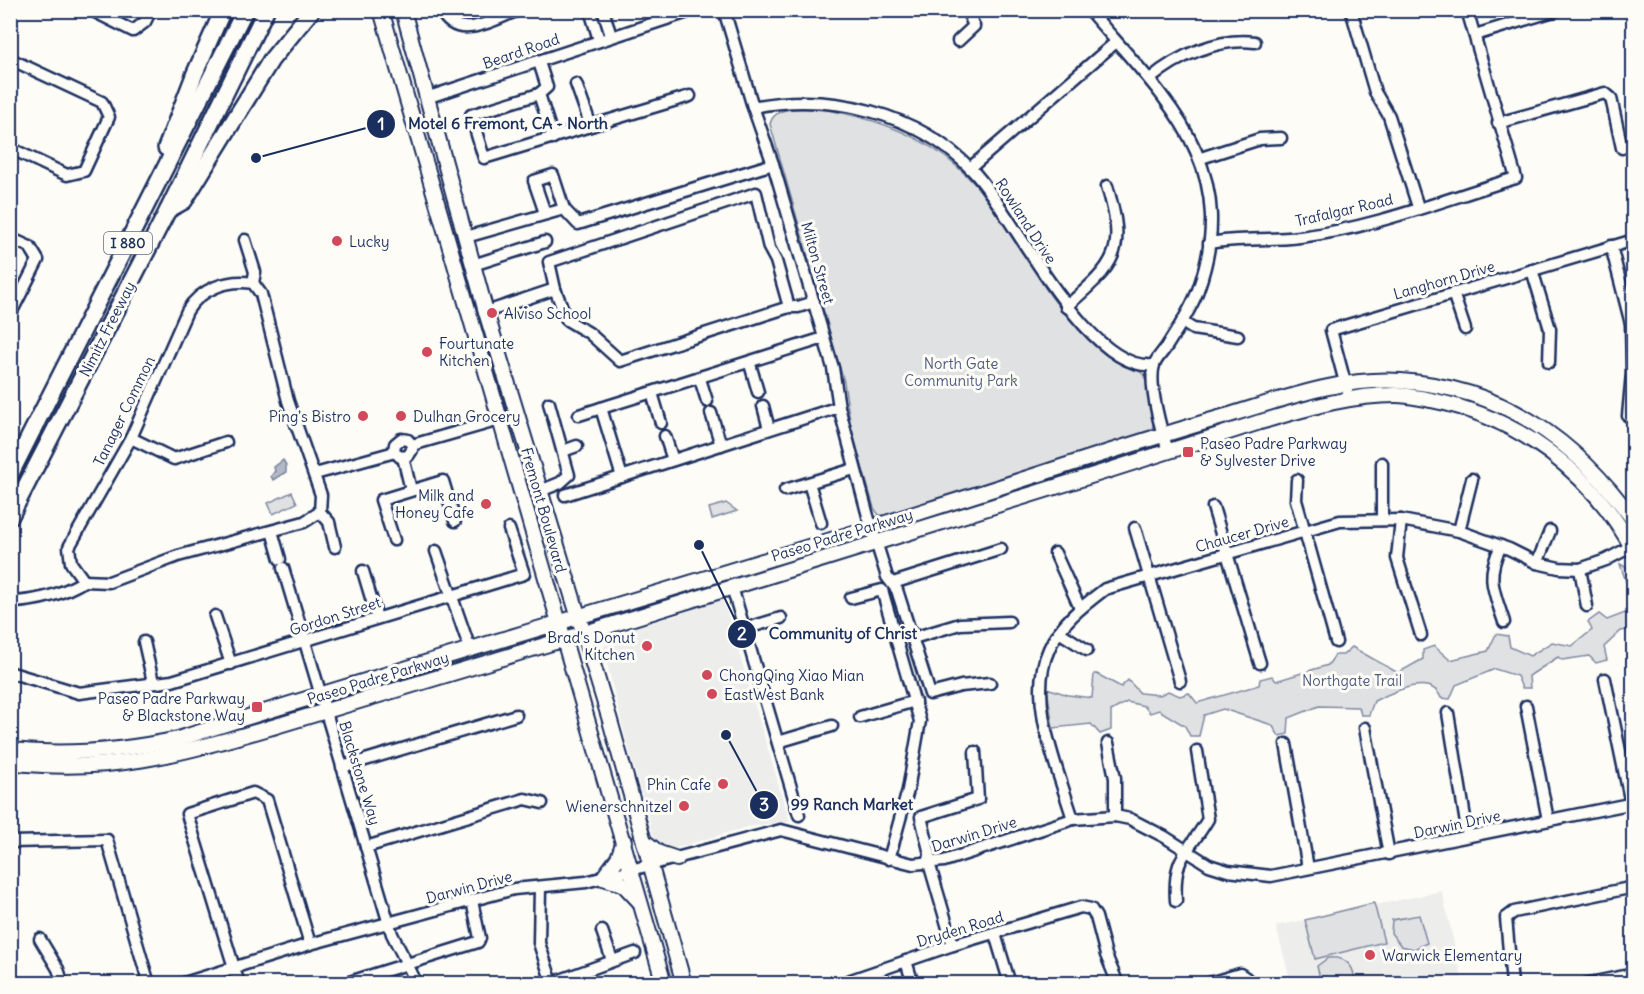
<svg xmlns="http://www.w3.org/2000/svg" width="1644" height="994" viewBox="0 0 1644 994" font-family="Delius,sans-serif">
  <rect width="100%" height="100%" fill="#fdfcf7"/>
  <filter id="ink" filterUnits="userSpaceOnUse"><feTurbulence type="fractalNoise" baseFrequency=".0167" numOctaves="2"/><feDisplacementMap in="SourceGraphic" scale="12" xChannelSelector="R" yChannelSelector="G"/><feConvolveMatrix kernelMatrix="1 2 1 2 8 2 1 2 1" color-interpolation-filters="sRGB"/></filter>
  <g filter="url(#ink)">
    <!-- built -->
    <g fill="#edeeec">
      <path d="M722 596 790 822 747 827 669 850 655 841 624 732 603 648 609 639 633 627 675 616Z"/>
      <path d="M1442 891 1463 983H1291L1276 926Z"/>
    </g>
    <!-- green -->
    <g fill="#e0e1e3" stroke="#7e88a0" stroke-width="1.5">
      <path d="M827 110C913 125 966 159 1012 234 1030 262 1045 293 1068 317 1082 332 1097 349 1115 360 1124 365 1135 367 1143 374L1153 398V427L1142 439 887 517 879 515 874 508 851 428 844 382 770 124C775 103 809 109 827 110Z"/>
      <path d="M292 492 297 503 273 514 268 503Z"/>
      <path d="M726 503 737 511 712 519 709 508Z"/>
      <path d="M1620 564 1633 571V602Z"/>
      <path d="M1633 610V629L1621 631 1604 647 1607 660 1596 663 1589 656 1562 660 1558 657 1529 676 1530 688H1522L1517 676 1495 669 1456 685 1450 699 1441 698C1431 672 1391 693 1374 701L1369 715H1361L1359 707 1319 706 1289 718 1288 734 1279 736 1272 725 1223 709 1204 715 1199 736H1190L1185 726 1159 710 1150 713 1144 706 1127 702 1111 711V730L1100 734 1091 724 1053 728 1047 688 1068 695 1092 698 1094 674H1097L1121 687 1128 680 1140 693 1160 695 1168 691 1180 696 1189 693 1197 703 1259 685 1260 679 1272 676 1276 681 1328 665 1335 655H1343L1352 647 1398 673 1423 659V650L1434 646 1450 660 1488 651 1496 634 1508 636 1510 647 1530 656 1552 642 1572 646 1592 630 1588 622 1599 614 1607 620Z"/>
      <path d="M1374 903 1384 942 1315 959 1305 920Z"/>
      <path d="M1419 915 1427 943 1414 949 1401 946 1391 933 1392 920Z"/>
      <path d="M1328 958C1345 956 1356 966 1354 983H1321L1317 966Z"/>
    </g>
    <!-- water -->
    <path fill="#b3b8c5" stroke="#76819c" stroke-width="1.5" d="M283 460 286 465V472L273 480 271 476 275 471 274 467Z"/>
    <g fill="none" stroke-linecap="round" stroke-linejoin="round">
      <defs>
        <g id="minor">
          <path d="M91 10 133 31 145 22 151 10"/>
          <path d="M441 10C455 43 495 20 518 10"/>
          <path d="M590 10 599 40"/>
          <path d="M603 10 611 36"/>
          <path d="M724 10 753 107 773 164 833 368 839 407 868 516 887 577 897 590 930 694 961 686 990 683"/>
          <path d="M1089 10C1163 97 1243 164 1198 290 1191 310 1178 328 1167 346 1163 352 1156 359 1154 365 1148 384 1161 431 1168 450"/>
          <path d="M1351 10 1375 92 1389 116 1418 207"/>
          <path d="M1475 35 1557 10"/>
          <path d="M958 41 974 26 967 10"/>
          <path d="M10 59 102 102 109 117 84 171 67 175 10 148"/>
          <path d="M539 62 547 87 539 94 553 138"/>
          <path d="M1150 79C1177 56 1219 37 1255 42"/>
          <path d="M576 84 591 126"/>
          <path d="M539 94 471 115 484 158 690 96"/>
          <path d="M426 98 694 10"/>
          <path d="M753 107C830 92 916 112 972 170 1014 213 1086 373 1154 365"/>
          <path d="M1498 123 1605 93 1611 98 1622 148"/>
          <path d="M1201 158 1260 139 1281 138"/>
          <path d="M970 168 1116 42"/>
          <path d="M545 213 534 181 553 175 564 209 578 224 773 164"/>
          <path d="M466 237 564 209"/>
          <path d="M10 238 30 247 38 260 10 315"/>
          <path d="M245 240 255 272 253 283"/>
          <path d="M1209 243C1239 237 1270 241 1300 237 1374 228 1445 199 1516 178L1467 10"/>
          <path d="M1611 246 1631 324 1632 373 1628 416"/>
          <path d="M473 265 545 242"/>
          <path d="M1532 270 1550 329 1549 362"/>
          <path d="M1453 293 1465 329"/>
          <path d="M789 307 776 261 769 248 756 193 549 262 555 289 567 320 589 333 620 361 789 307H798L814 302"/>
          <path d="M1066 307C1116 263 1127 253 1107 186"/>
          <path d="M486 312 555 289"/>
          <path d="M1182 322 1193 329 1238 336"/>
          <path d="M750 364 758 392"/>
          <path d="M700 379 707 401"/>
          <path d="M1347 390 1331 330 1634 240"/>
          <path d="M652 393 661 423"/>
          <path d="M763 406 769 429"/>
          <path d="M601 408 622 477"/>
          <path d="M711 413 721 445"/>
          <path d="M579 415 824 338"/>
          <path d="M665 436 673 460"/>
          <path d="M131 438 174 459 226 442"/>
          <path d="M412 445V450L408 456 400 457 394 451 395 444 401 439 408 440 412 445 517 415"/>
          <path d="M563 451 577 446"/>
          <path d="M403 457 411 490"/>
          <path d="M1382 463V520"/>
          <path d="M315 474 395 452"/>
          <path d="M1297 480 1296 500 1336 642"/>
          <path d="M809 483 821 523"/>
          <path d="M785 490 854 469"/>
          <path d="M540 491 560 483 569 475 549 403"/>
          <path d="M565 495 839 407"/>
          <path d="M1213 507 1260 663"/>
          <path d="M320 512 329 522 335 547"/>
          <path d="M1401 520 1397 558 1421 635"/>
          <path d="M1135 528 1180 681"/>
          <path d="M272 531 280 559"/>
          <path d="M1459 531 1472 479"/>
          <path d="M394 540 381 500 443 481 455 521"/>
          <path d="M1501 546C1485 577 1494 591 1504 622"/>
          <path d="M436 551 470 649"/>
          <path d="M1055 553 1080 608"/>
          <path d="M1537 563 1550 531"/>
          <path d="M283 568 392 934 417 984"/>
          <path d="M1580 569 1587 606"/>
          <path d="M363 571 377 618"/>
          <path d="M84 581 71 563 69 547 131 438 187 311C200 289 227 279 253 283L261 294 288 401 321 495 320 512"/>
          <path d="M84 581 109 582 178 556 304 522 320 512"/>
          <path d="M893 583 1001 549"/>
          <path d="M732 587 799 815"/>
          <path d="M851 598 882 590 920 721 908 790 889 859"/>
          <path d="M12 602C38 601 61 595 84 581"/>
          <path d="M215 616 231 664"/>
          <path d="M744 629 781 618"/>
          <path d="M1059 632 1087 650"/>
          <path d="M913 638 960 624 1009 622"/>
          <path d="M144 642 153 682"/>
          <path d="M12 673 79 693 172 681 524 574 509 529"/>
          <path d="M1605 679 1631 804"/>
          <path d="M1526 706 1548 820"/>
          <path d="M1448 713 1468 836"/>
          <path d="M860 717 915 701"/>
          <path d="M1365 728 1389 854"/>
          <path d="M778 742 832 726"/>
          <path d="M1108 743 1115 778V816"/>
          <path d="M1286 744 1308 868"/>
          <path d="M342 767 516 715"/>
          <path d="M1073 819C1058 769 1026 699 1049 649 1060 623 1084 605 1105 589L1340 521 1401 520 1459 531 1509 549 1537 563 1559 568 1580 569 1606 560 1634 545"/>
          <path d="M10 842 107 840 149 984"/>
          <path d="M366 847 525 799 542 803"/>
          <path d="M540 887 539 943 552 983 635 953"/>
          <path d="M1176 901C1173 855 1187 855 1208 819L1197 751"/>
          <path d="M602 931 612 960"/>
          <path d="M995 934 1010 984"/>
          <path d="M40 939 58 969 63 984"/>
          <path d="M953 945 929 863 930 854 921 817 978 799 975 752"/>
          <path d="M906 961 913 984"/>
          <path d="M181 984 310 944 514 889 586 882 781 830 913 864 944 861 1073 819 1115 816 1130 819 1165 837 1209 865 1228 871 1271 876 1634 803"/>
          <path d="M239 984 187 814 253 793 267 800 310 944"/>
          <path d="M343 984 478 942 480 938 472 901"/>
          <path d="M839 984 953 945 1081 907 1091 909 1096 917 1106 955 1118 984"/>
          <path d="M1206 984 1240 974 1246 978 1247 984"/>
          <path d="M1512 984 1506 918 1514 912 1634 887"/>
          <path d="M1585 984 1634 974"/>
        </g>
        <g id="major">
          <path d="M381 10 664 984"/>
          <path d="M403 10 486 312 609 717 684 984"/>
          <path d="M10 750C68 756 122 751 178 739 427 660 678 589 927 510 1027 479 1125 445 1226 416 1283 399 1341 377 1401 381 1503 388 1576 440 1634 521"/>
          <path d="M10 762C110 775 182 753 276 726 343 706 410 686 476 666 688 602 900 537 1110 470 1160 454 1210 438 1260 422 1305 409 1348 395 1396 395 1408 395 1419 398 1431 400 1518 417 1592 472 1634 551"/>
          <path d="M624 841 618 858 603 878 623 884 639 901"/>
          <path d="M644 841 659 853 677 859"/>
        </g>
        <g id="highway">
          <path d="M166 148 195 73 223 10"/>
          <path d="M168 210 184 201 271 60 312 10"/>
          <path d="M10 475 245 10"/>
          <path d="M10 517 168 210 266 10"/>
        </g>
      </defs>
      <!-- minor casing -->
      <use href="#minor" stroke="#1b2f5e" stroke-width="15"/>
      <!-- major casing -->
      <use href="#major" stroke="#1b2f5e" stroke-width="18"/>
      <!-- highway casing -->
      <use href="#highway" stroke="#1b2f5e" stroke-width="20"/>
      <!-- minor -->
      <use href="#minor" stroke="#fdfcf7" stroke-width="10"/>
      <!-- major -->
      <use href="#major" stroke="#fdfcf7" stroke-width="14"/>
      <!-- highway -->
      <use href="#highway" stroke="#fdfcf7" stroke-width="15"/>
    </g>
  </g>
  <!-- markers -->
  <g fill="#d1495b" stroke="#fdfcf7" stroke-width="2">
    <circle cx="337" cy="241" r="6"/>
    <circle cx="492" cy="313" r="6"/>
    <circle cx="427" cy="352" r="6"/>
    <circle cx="363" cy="416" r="6"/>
    <circle cx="401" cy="416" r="6"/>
    <rect x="1182" y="446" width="12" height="12" rx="3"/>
    <circle cx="486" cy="504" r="6"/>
    <circle cx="647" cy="646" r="6"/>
    <circle cx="707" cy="675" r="6"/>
    <circle cx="712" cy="694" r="6"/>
    <rect x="251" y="701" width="12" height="12" rx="3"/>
    <circle cx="723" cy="784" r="6"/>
    <circle cx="684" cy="806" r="6"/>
    <circle cx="1370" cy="955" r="6"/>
  </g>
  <g text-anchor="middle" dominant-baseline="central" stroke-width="6" stroke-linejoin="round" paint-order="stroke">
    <!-- shield labels -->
    <rect fill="#fdfcf7" stroke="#5f6c8c" stroke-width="1.5" x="104" y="232" width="48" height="22" rx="4.5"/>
    <g font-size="14" font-weight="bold" fill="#1b2f5e">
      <text x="128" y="243">I 880</text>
    </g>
    <!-- street labels -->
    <g font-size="15" fill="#1b2f5e" stroke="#fdfcf7">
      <text transform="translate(521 51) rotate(-19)">Beard Road</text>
      <text transform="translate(1344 210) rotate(-13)">Trafalgar Road</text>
      <text transform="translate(1026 221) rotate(57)">Rowland Drive</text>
      <text transform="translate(818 263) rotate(74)">Milton Street</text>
      <text transform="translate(1444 280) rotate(-16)">Langhorn Drive</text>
      <text transform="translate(107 329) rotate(-63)">Nimitz Freeway</text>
      <text transform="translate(124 411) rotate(-64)">Tanager Common</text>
      <text transform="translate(544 510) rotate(74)">Fremont Boulevard</text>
      <text transform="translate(1242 534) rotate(-16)">Chaucer Drive</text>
      <text transform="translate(842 535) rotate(-17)">Paseo Padre Parkway</text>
      <text transform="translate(335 616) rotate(-18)">Gordon Street</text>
      <text transform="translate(378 678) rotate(-17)">Paseo Padre Parkway</text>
      <text transform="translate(360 773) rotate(73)">Blackstone Way</text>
      <text transform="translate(1457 824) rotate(-12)">Darwin Drive</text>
      <text transform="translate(974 834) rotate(-17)">Darwin Drive</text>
      <text transform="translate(469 887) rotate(-15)">Darwin Drive</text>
      <text transform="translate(960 929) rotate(-17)">Dryden Road</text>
    </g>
    <!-- poi labels -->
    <g font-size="15" fill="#1b2f5e" stroke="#fdfcf7" text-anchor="start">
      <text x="349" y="241">Lucky</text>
      <text x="504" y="313">Alviso School</text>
      <text x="439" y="343">Fourtunate<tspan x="439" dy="17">Kitchen</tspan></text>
      <text x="351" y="416" text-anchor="end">Ping's Bistro</text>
      <text x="413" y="416">Dulhan Grocery</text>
      <text x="1200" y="443">Paseo Padre Parkway<tspan x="1200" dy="17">&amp; Sylvester Drive</tspan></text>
      <text x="474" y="495" text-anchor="end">Milk and<tspan x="474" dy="17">Honey Cafe</tspan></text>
      <text x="635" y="637" text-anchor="end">Brad's Donut<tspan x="635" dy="17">Kitchen</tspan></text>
      <text x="719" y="675">ChongQing Xiao Mian</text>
      <text x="724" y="694">EastWest Bank</text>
      <text x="245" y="698" text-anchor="end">Paseo Padre Parkway<tspan x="245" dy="17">&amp; Blackstone Way</tspan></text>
      <text x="711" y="784" text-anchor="end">Phin Cafe</text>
      <text x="672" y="806" text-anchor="end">Wienerschnitzel</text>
      <text x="1382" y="955">Warwick Elementary</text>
    </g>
    <!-- park labels -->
    <g font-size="15" fill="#4c5c7f" stroke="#fdfcf7">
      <text x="961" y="363">North Gate<tspan x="961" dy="17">Community Park</tspan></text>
      <text x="1352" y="680">Northgate Trail</text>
    </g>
  </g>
  <!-- callouts -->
  <path fill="none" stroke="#1b2f5e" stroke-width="2" d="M256 158L381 124M699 545L742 634M726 735L764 805"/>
  <g fill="#1b2f5e" stroke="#fdfcf7" stroke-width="2">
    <circle cx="256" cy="158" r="6"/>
    <circle cx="699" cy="545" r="6"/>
    <circle cx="726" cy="735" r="6"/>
    <circle cx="381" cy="124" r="15"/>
    <circle cx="742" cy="634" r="15"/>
    <circle cx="764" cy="805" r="15"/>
  </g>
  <g font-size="18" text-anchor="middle" font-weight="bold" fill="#fff">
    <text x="381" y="130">1</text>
    <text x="742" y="640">2</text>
    <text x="764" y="811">3</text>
  </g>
  <g font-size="16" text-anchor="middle" font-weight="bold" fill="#1b2f5e" stroke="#fdfcf7" stroke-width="6" stroke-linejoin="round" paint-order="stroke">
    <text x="508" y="129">Motel 6 Fremont, CA - North</text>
    <text x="843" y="639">Community of Christ</text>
    <text x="852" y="810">99 Ranch Market</text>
  </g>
  <!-- margin -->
  <rect width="1644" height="994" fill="none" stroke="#fdfcf7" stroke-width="36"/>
  <rect x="18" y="18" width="1608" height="958" fill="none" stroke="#1b2f5e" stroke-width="2" filter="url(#ink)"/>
</svg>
